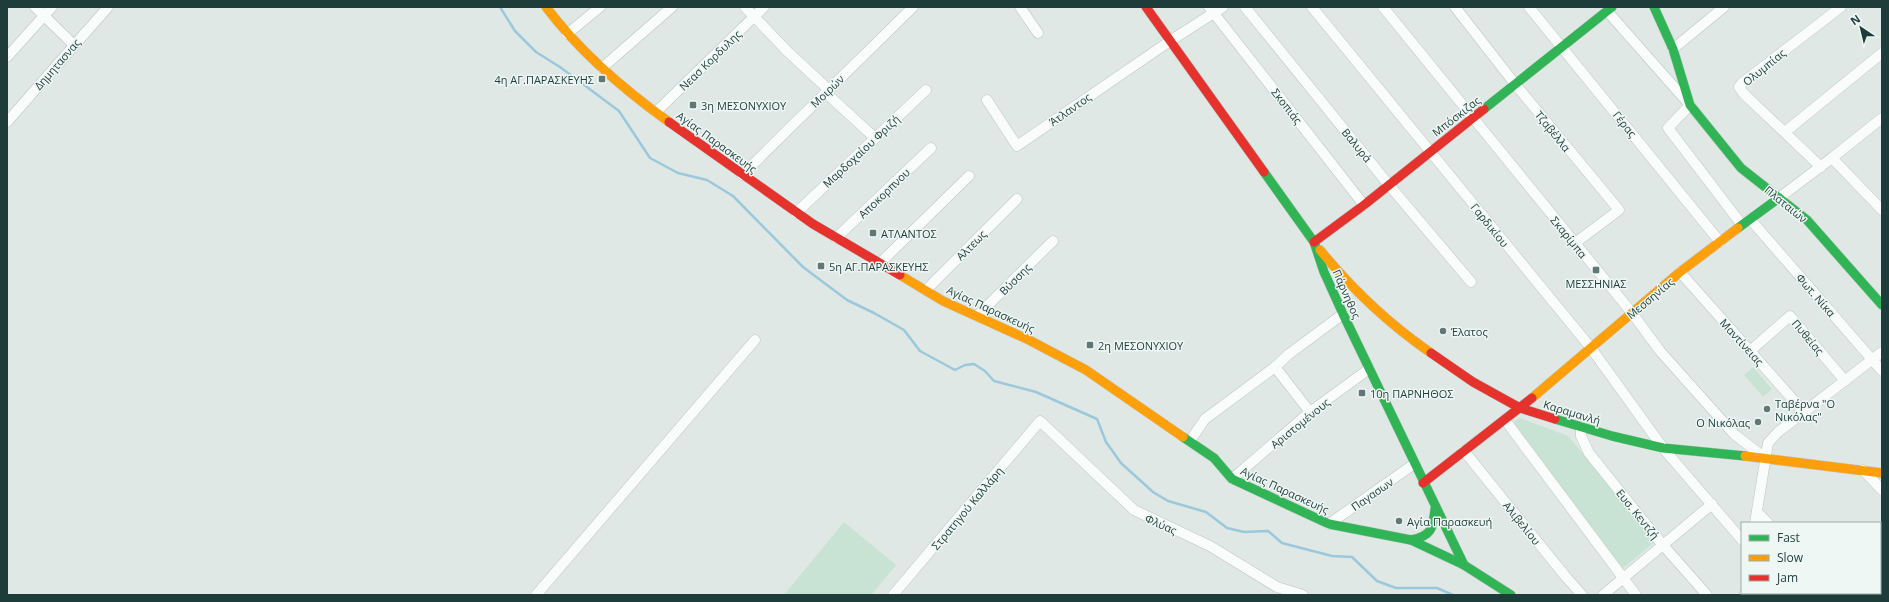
<svg xmlns="http://www.w3.org/2000/svg" width="1889" height="602" viewBox="0 0 1889 602" font-family="'Open Sans',sans-serif">
  <rect width="100%" height="100%" fill="#e0e8e6"/>
  <!-- green -->
  <g fill="#c8e3d4">
    <path d="M1753 367 1772 389 1763 397 1744 375Z"/>
    <path d="M1520 418 1568 436 1657 540 1622 569 1512 423Z"/>
    <path d="M844 522 896 565 871 595H784Z"/>
  </g>
  <g fill="none" stroke-linecap="round" stroke-linejoin="round">
    <!-- stream -->
    <path stroke="#9cc8db" stroke-width="2.5" d="M500 7 515 31 536 52 560 67 619 111 650 158 678 173 707 180 733 196 803 267 847 300 874 313 904 330 920 351 955 370 965 365 974 364 985 371 994 381 1036 392 1097 419 1106 442 1121 463 1153 492 1168 501 1206 512 1227 528 1244 532 1268 531 1282 543 1332 556 1352 557 1377 581 1396 588H1437L1453 595"/>
    <defs>
      <g id="street">
        <path d="M35 7 74 45"/>
        <path d="M745 7 787 51 829 90"/>
        <path d="M1020 7 1038 33"/>
        <path d="M1209 7 1364 205"/>
        <path d="M1245 7 1389 185 1471 282"/>
        <path d="M1312 7 1591 348 1663 448 1742 540"/>
        <path d="M1383 7 1632 313 1660 351 1734 434 1765 458"/>
        <path d="M1455 7 1515 84 1619 210 1575 243"/>
        <path d="M1529 7 1720 242"/>
        <path d="M1607 11 1690 105 1668 128 1742 225"/>
        <path d="M567 34 600 7"/>
        <path d="M1673 49 1724 7"/>
        <path d="M7 57 52 7"/>
        <path d="M602 68 672 7"/>
        <path d="M826 93 874 137"/>
        <path d="M987 100 1017 146 1170 41 1223 7"/>
        <path d="M656 112 764 7"/>
        <path d="M7 122 108 7"/>
        <path d="M1785 132 1882 53"/>
        <path d="M1832 158 1882 210"/>
        <path d="M1821 167 1744 94 1739 87 1742 83 1841 7"/>
        <path d="M742 175 913 7"/>
        <path d="M1779 198 1832 158 1882 118"/>
        <path d="M796 213 926 90"/>
        <path d="M1750 219 1882 371"/>
        <path d="M836 238 931 148"/>
        <path d="M880 263 969 176"/>
        <path d="M1680 272 1804 412"/>
        <path d="M926 290 1017 199"/>
        <path d="M977 316 1053 241"/>
        <path d="M1750 351 1790 316 1845 381"/>
        <path d="M1275 367 1310 412"/>
        <path d="M1505 420 1636 595"/>
        <path d="M1581 427V436L1589 453 1662 544 1707 595"/>
        <path d="M1190 441 1205 419 1275 367 1289 354 1343 314"/>
        <path d="M1464 451 1566 577 1582 595"/>
        <path d="M1863 470 1882 490"/>
        <path d="M1232 479 1310 412 1369 369"/>
        <path d="M1757 512 1768 523"/>
        <path d="M1755 523 1768 443 1778 432 1882 352"/>
        <path d="M1329 524 1414 464"/>
        <path d="M1880 590H1882"/>
        <path d="M1837 593 1839 595"/>
        <path d="M536 595 755 340"/>
        <path d="M893 595 1040 421 1134 510 1210 546 1277 587 1303 595"/>
        <path d="M1603 595 1712 504"/>
        <path d="M1745 595V593"/>
        <path d="M1865 595 1869 593"/>
      </g>
      <g id="fast">
        <path d="M1654 7 1673 49 1690 105 1741 168 1807 220 1882 305"/>
        <path d="M1484 109 1612 7"/>
        <path d="M1264 172 1314 242 1324 272 1343 314 1464 565"/>
        <path d="M1738 228 1779 198"/>
        <path d="M1555 419 1612 436 1663 448 1745 456"/>
        <path d="M1183 437 1214 458 1232 479 1329 524 1411 540 1464 565 1511 595"/>
        <path d="M1411 540C1432 536 1433 528 1435 509"/>
      </g>
      <g id="slow">
        <path d="M546 7C580 52 623 89 669 122"/>
        <path d="M1320 250C1352 289 1389 324 1431 353"/>
        <path d="M900 275 943 301 1029 340 1086 370 1183 437"/>
        <path d="M1532 398 1680 272 1738 228"/>
        <path d="M1745 456 1882 473"/>
      </g>
      <g id="jam">
        <path d="M1146 7 1264 172"/>
        <path d="M669 122 813 224 900 275"/>
        <path d="M1314 242 1364 205 1484 109"/>
        <path d="M1431 353 1473 382 1520 408 1555 419"/>
        <path d="M1423 483 1532 398"/>
      </g>
    </defs>
    <!-- street casing -->
    <use href="#street" stroke="#bdc5c3" stroke-width="11"/>
    <!-- fast casing -->
    <use href="#fast" stroke="#bdc6c4" stroke-width="10"/>
    <!-- slow casing -->
    <use href="#slow" stroke="#bdc6c4" stroke-width="10"/>
    <!-- jam casing -->
    <use href="#jam" stroke="#bdc6c4" stroke-width="10"/>
    <!-- street -->
    <use href="#street" stroke="#fafcfb" stroke-width="10"/>
    <!-- fast -->
    <use href="#fast" stroke="#30b455" stroke-width="9"/>
    <!-- slow -->
    <use href="#slow" stroke="#ff9f0a" stroke-width="9"/>
    <!-- jam -->
    <use href="#jam" stroke="#e5322d" stroke-width="9"/>
  </g>
  <!-- markers -->
  <g fill="#627876" stroke="#eef7f4" stroke-width="1.5">
    <rect x="598" y="75" width="8" height="8" rx="2"/>
    <rect x="689" y="101" width="8" height="8" rx="2"/>
    <rect x="869" y="229" width="8" height="8" rx="2"/>
    <rect x="817" y="262" width="8" height="8" rx="2"/>
    <rect x="1592" y="266" width="8" height="8" rx="2"/>
    <circle cx="1443" cy="331" r="4"/>
    <rect x="1086" y="341" width="8" height="8" rx="2"/>
    <rect x="1358" y="389" width="8" height="8" rx="2"/>
    <circle cx="1767" cy="409" r="4"/>
    <circle cx="1758" cy="422" r="4"/>
    <circle cx="1399" cy="521" r="4"/>
  </g>
  <g text-anchor="middle" dominant-baseline="central" stroke-width="3" stroke-linejoin="round" paint-order="stroke">
    <!-- street labels -->
    <g font-size="11" fill="#1e3c39" stroke="#eef7f4">
      <text transform="translate(710 60) rotate(-44)">Νεασ Κορδυλης</text>
      <text transform="translate(57 64) rotate(-49)">Δημητασνας</text>
      <text transform="translate(1764 67) rotate(-39)">Ολυμπίας</text>
      <text transform="translate(827 91) rotate(-44)">Μοιρών</text>
      <text transform="translate(1287 106) rotate(52)">Σκοπιάς</text>
      <text transform="translate(1070 109) rotate(-35)">Άτλαντος</text>
      <text transform="translate(1456 116) rotate(-38)">Μπόσκιζας</text>
      <text transform="translate(1625 124) rotate(51)">Γέρας</text>
      <text transform="translate(1553 131) rotate(51)">Τζαβέλλα</text>
      <text transform="translate(717 142) rotate(36)">Αγίας Παρασκευής</text>
      <text transform="translate(1357 145) rotate(51)">Βαλυρά</text>
      <text transform="translate(861 151) rotate(-43)">Μαρδοχαίου Φριζή</text>
      <text transform="translate(884 193) rotate(-44)">Αποκορπνου</text>
      <text transform="translate(1786 204) rotate(39)">Πλαταιών</text>
      <text transform="translate(1490 225) rotate(51)">Γαρδικίου</text>
      <text transform="translate(1569 237) rotate(51)">Σκαρίμπα</text>
      <text transform="translate(971 245) rotate(-45)">Αλτεως</text>
      <text transform="translate(1015 279) rotate(-45)">Βύσσης</text>
      <text transform="translate(1347 294) rotate(66)">Πάρνηθος</text>
      <text transform="translate(1816 295) rotate(49)">Φωτ. Νίκα</text>
      <text transform="translate(1650 298) rotate(-40)">Μεσσηνίας</text>
      <text transform="translate(991 309) rotate(25)">Αγίας Παρασκευής</text>
      <text transform="translate(1808 337) rotate(50)">Πυθείας</text>
      <text transform="translate(1742 342) rotate(48)">Μαντίνειας</text>
      <text transform="translate(1572 412) rotate(17)">Καραμανλή</text>
      <text transform="translate(1300 423) rotate(-39)">Αριστομένους</text>
      <text transform="translate(1285 490) rotate(25)">Αγίας Παρασκευής</text>
      <text transform="translate(1372 494) rotate(-35)">Παγασων</text>
      <text transform="translate(967 508) rotate(-50)">Στρατηγού Καλλάρη</text>
      <text transform="translate(1638 514) rotate(51)">Ευσ. Κεντζή</text>
      <text transform="translate(1522 523) rotate(51)">Αλιβελίου</text>
      <text transform="translate(1161 524) rotate(24)">Φλύας</text>
    </g>
    <!-- poi labels -->
    <g font-size="11" fill="#1e3c39" stroke="#eef7f4" text-anchor="start">
      <text x="594" y="79" text-anchor="end">4η ΑΓ.ΠΑΡΑΣΚΕΥΗΣ</text>
      <text x="701" y="105">3η ΜΕΣΟΝΥΧΙΟΥ</text>
      <text x="881" y="233">ΑΤΛΑΝΤΟΣ</text>
      <text x="829" y="266">5η ΑΓ.ΠΑΡΑΣΚΕΥΗΣ</text>
      <text x="1596" y="283" text-anchor="middle">ΜΕΣΣΗΝΙΑΣ</text>
      <text x="1451" y="331">Έλατος</text>
      <text x="1098" y="345">2η ΜΕΣΟΝΥΧΙΟΥ</text>
      <text x="1370" y="393">10η ΠΑΡΝΗΘΟΣ</text>
      <text x="1775" y="403">Ταβέρνα "Ο<tspan x="1775" dy="13">Νικόλας"</tspan></text>
      <text x="1750" y="422" text-anchor="end">Ο Νικόλας</text>
      <text x="1407" y="521">Αγία Παρασκευή</text>
    </g>
  </g>
  <!-- border -->
  <rect width="1889" height="602" fill="none" stroke="#1e3c39" stroke-width="16"/>
  <!-- legend -->
  <rect x="1741" y="522" width="140" height="72" fill="#eef7f4" stroke="#9baca9"/>
  <rect x="1749" y="535" width="20" height="6" fill="#30b455" stroke="#9baca9"/>
  <text x="1777" y="542" font-size="12" fill="#1e3c39">Fast</text>
  <rect x="1749" y="555" width="20" height="6" fill="#ff9f0a" stroke="#9baca9"/>
  <text x="1777" y="562" font-size="12" fill="#1e3c39">Slow</text>
  <rect x="1749" y="575" width="20" height="6" fill="#e5322d" stroke="#9baca9"/>
  <text x="1777" y="582" font-size="12" fill="#1e3c39">Jam</text>
  <!-- north arrow -->
  <g transform="translate(1861 28) rotate(325)" stroke="#eef7f4" stroke-width="3" paint-order="stroke">
  <path d="M0-3L7 15L0 10L-7 15Z" fill="#1e3c39"/>
  <text y="-6" font-size="11" font-weight="bold" text-anchor="middle" fill="#1e3c39">N</text>
  </g>
</svg>
